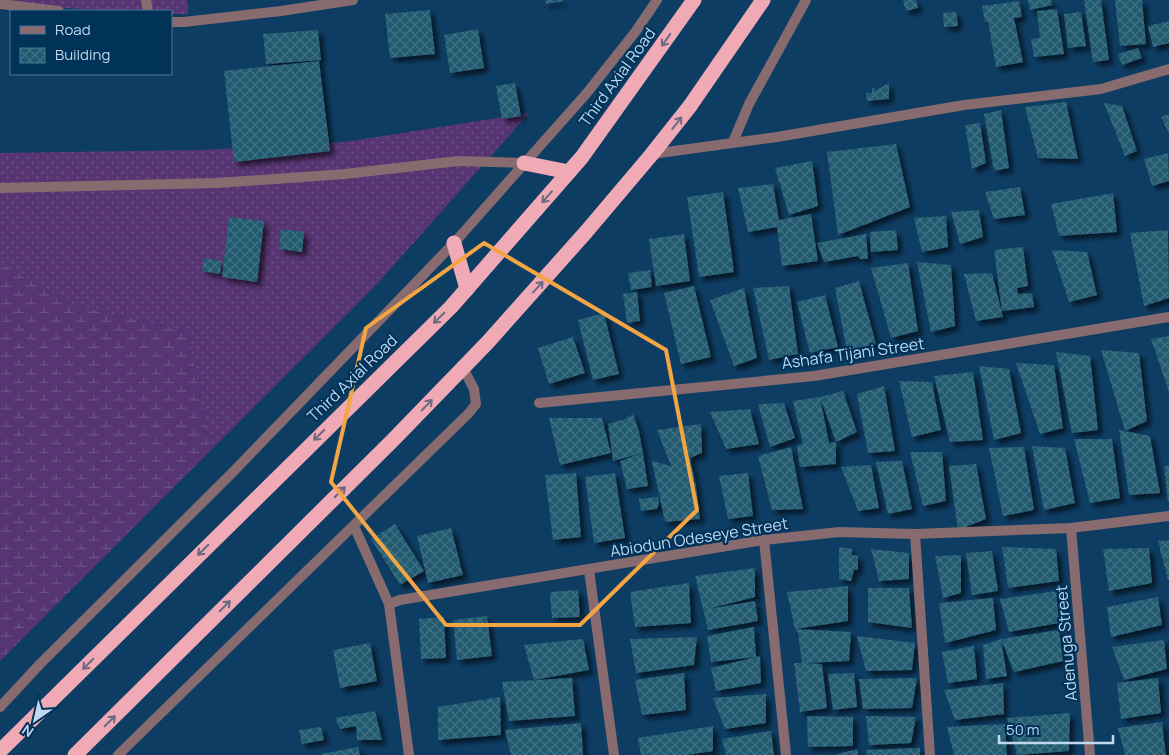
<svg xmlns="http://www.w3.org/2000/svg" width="1169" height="755" viewBox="0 0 1169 755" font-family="Manrope,sans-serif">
  <defs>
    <pattern id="grass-dots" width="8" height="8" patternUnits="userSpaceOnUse" patternTransform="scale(1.25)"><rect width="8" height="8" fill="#573573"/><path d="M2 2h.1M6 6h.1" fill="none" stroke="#6d5287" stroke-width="1.8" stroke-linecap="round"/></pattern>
    <pattern id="wetland-marsh" width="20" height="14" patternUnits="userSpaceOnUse" patternTransform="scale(1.25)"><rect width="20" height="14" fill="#573573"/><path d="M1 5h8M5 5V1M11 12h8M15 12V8" fill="none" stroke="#6d5287"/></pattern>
    <pattern id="building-cross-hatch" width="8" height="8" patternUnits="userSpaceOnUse" patternTransform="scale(1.25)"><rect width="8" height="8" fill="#215a70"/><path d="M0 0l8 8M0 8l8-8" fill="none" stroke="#3f7185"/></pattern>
    <filter id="shadow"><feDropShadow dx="4.5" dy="4.5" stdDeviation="2.5" flood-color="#0009"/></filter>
  </defs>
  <rect width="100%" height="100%" fill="#0e3d64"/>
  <!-- grass -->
  <g fill="url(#grass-dots)">
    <path d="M0 0H187L188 14H171V11C114 11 57 10 0 0Z"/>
    <path d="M529 113 378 283 211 450 188 332 71 304 0 262V153L200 150 345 142Z"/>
  </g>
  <!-- wetland -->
  <path fill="url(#wetland-marsh)" d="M0 262 71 304 188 332 211 450 0 661Z"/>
  <!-- building -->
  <g fill="url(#building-cross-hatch)" filter="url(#shadow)">
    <path d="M545 0H563V1L546 4Z"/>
    <path d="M903 0H916L918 8 906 11Z"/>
    <path d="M1028 0H1051L1052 5 1030 10Z"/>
    <path d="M1084 0H1101L1109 60 1093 62Z"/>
    <path d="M1115 0H1142L1146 44 1120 46Z"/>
    <path d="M1019 1 1022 17 1014 18 1023 62 996 67 988 22H985L982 6Z"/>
    <path d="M1057 9 1064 54 1034 57 1031 39 1040 38 1037 11Z"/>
    <path d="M430 10 435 54 390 58 385 14Z"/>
    <path d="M956 12 958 26 944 27 943 13Z"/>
    <path d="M1081 12 1086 46 1068 48 1064 14Z"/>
    <path d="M1169 21V43L1153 47 1148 26Z"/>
    <path d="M478 29 484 68 450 73 444 35Z"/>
    <path d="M318 30 321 60 266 64 263 34Z"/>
    <path d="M1138 48 1142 58 1122 65 1118 54Z"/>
    <path d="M319 61 330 151 234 162 224 71Z"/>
    <path d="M515 83 521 116 502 119 496 86Z"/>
    <path d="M889 83V99L867 101 866 93H872V88H875V91Z"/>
    <path d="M1066 102 1078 159 1038 158 1025 107Z"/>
    <path d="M1104 103 1122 106 1137 151 1125 156Z"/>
    <path d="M1001 110 1009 168 994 171 984 114Z"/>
    <path d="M1169 114V134L1161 117Z"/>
    <path d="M980 123 986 163 972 169 965 125Z"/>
    <path d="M896 144 910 207 838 235 827 152Z"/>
    <path d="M1168 153 1169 181 1152 186 1144 159Z"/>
    <path d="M812 161 818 206 789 215 775 168Z"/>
    <path d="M773 184 779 220 811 214 818 261 782 266 777 227 748 232 738 188Z"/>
    <path d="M1020 187 1025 215 994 219 985 192Z"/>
    <path d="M723 192 734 272 699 277 687 197Z"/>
    <path d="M1113 193 1117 232 1059 236 1051 204Z"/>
    <path d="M979 210 983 237 960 244 951 212Z"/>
    <path d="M946 216 948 247 922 252 914 218Z"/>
    <path d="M229 217 264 221 257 282 222 277Z"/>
    <path d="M281 229 304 232 302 252 279 249Z"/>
    <path d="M896 230 898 250 871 252 870 232Z"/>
    <path d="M1168 230 1169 298 1144 306 1130 233Z"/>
    <path d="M684 234 690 281 656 286 649 239Z"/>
    <path d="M866 234 868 259H860L858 256 824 262 817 243Z"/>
    <path d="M1023 247 1028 286 1017 288 1018 294 1032 293 1034 307 1002 311 994 250Z"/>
    <path d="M1052 250 1087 252 1097 295 1069 302Z"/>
    <path d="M204 258 222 261 220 274 202 271Z"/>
    <path d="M917 262 951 265 955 326 931 332Z"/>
    <path d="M908 263 918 331 891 338 871 268Z"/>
    <path d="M650 270 652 287 631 290 628 273Z"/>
    <path d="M992 273 1003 317 976 321 964 274Z"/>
    <path d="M859 281 876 344 847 351 835 288Z"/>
    <path d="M694 286 711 357 681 364 664 293Z"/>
    <path d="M789 286 798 354 769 360 753 288Z"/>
    <path d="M744 288 757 358 734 366 710 300Z"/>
    <path d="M637 292 640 321 627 323 623 294Z"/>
    <path d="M825 295 838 347 810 353 797 302Z"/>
    <path d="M604 313 619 374 593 380 578 320Z"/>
    <path d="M1169 336V392L1151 339Z"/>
    <path d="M573 337 585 373 549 384 538 348Z"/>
    <path d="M1101 350 1139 353 1147 421 1125 431Z"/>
    <path d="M1056 352 1090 356 1098 430 1072 433Z"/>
    <path d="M1016 363 1054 365 1063 428 1040 434Z"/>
    <path d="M979 366 1009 369 1021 433 994 440Z"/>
    <path d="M973 372 983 440 950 442 934 376Z"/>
    <path d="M899 381 932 382 941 430 912 437Z"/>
    <path d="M884 386 895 451 868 453 857 394Z"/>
    <path d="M843 391 857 432 836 442V464L800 467 797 445 803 444 793 401 820 397 829 443 836 442 820 397Z"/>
    <path d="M784 403 795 438 770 447 758 404Z"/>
    <path d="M750 409 759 444 726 449 710 412Z"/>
    <path d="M633 414 639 431 643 453 613 461 608 424 625 419Z"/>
    <path d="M549 418H602L611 453 560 465Z"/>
    <path d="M701 424 702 453 690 458 696 486 700 519 665 522 652 461 671 466 657 430Z"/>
    <path d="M1119 430 1150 436 1160 493 1129 495Z"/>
    <path d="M1074 439H1112L1120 498 1090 503Z"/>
    <path d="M1032 446 1065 448 1075 503 1044 510Z"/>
    <path d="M791 447 803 509 772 510 758 456Z"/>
    <path d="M1024 447 1034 510 1003 516 989 448Z"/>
    <path d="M910 452H942L946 501 923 506Z"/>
    <path d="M643 453 648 486 627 489 620 461Z"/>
    <path d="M902 461 912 509 888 514 876 462Z"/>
    <path d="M976 464 986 519 958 530 949 466Z"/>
    <path d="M871 465 879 508 858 511 841 467Z"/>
    <path d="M1169 465V501H1168L1164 467Z"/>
    <path d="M576 473 581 537 553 540 545 475Z"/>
    <path d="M615 473 625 538 594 543 585 477Z"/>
    <path d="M748 473 753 516 728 519 719 476Z"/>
    <path d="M658 497 659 505 657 509 641 511 639 499Z"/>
    <path d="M395 524 424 571 400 585 371 539Z"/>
    <path d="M451 528 463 575 428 583 417 536Z"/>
    <path d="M1169 540V580H1168L1158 541Z"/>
    <path d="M839 547 852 549V555L858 556V570H854L851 581 839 579Z"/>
    <path d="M1002 547 1056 549 1059 581 1008 588Z"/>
    <path d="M1149 548 1152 583 1109 591 1103 549Z"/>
    <path d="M871 549 909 553V579L879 581Z"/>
    <path d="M992 551 998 591 972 595 966 553Z"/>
    <path d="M961 555V593L943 598 935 556Z"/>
    <path d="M755 568V597L708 609 755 601 758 621 708 630 695 576Z"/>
    <path d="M689 583 691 623 635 627 630 592Z"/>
    <path d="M848 586V621L795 629 787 592Z"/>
    <path d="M868 588H909L912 628 868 622Z"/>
    <path d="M578 590 580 617 552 618 550 596 551 592Z"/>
    <path d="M1056 591 1059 623 1009 632 1000 599Z"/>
    <path d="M1158 597 1162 625 1111 637 1107 607Z"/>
    <path d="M993 598 996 630 945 643 939 603Z"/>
    <path d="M487 616 492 656 457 660 453 620Z"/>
    <path d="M444 617 446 658 421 659 419 619Z"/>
    <path d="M754 627 756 657 711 662 707 636Z"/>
    <path d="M795 629 851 632 849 661 805 663 822 664 827 708 800 712 794 663H802L798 633Z"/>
    <path d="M1059 630 1063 661 1014 672 1001 639Z"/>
    <path d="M857 636 915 643 912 670 866 671Z"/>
    <path d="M697 637 694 665 636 673 630 639Z"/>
    <path d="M583 639 589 670 534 680 524 645Z"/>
    <path d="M1001 639 1007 676 986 679 983 645Z"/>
    <path d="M1164 640 1167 669 1124 680 1112 647Z"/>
    <path d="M370 643 377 681 340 688 333 650Z"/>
    <path d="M974 646 977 679 948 683 942 652Z"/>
    <path d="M760 656 761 683 716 691 711 668Z"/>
    <path d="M684 673 686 710 642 715 635 680Z"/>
    <path d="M854 673 857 707 833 710 828 674Z"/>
    <path d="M572 678 575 716 509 721 502 682Z"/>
    <path d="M917 678 912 708 863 709 859 679Z"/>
    <path d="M1158 678 1161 713 1121 719 1117 683Z"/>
    <path d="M1003 683 1004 714 955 720 944 690Z"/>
    <path d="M766 694V723L725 729 713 698Z"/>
    <path d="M500 697 501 735 438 740V707Z"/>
    <path d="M375 711 382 740H357L356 726 340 729 335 718Z"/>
    <path d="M1070 713 1069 751 1017 755 1007 718Z"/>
    <path d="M807 716 853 717V746L808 747Z"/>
    <path d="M866 716 916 717 911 743 869 745Z"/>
    <path d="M1162 722 1166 755H1125L1118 728Z"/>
    <path d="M581 723 583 755H511L505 730Z"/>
    <path d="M1005 724 1007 755H954L947 727Z"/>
    <path d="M713 726V751L687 755H641L638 738Z"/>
    <path d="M321 727 324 740 302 744 299 730Z"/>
    <path d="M771 731 774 755H726L722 739Z"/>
    <path d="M358 747 360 755H321V754Z"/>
    <path d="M920 748V755H867L866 750Z"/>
    <path d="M858 749V755H837V754Z"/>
  </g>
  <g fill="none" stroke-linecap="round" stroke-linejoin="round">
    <!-- street -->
    <g stroke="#876b6f" stroke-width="10">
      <path d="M146 0 148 11"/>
      <path d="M0 4 59 11"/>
      <path d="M171 22H184L281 11 353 0"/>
      <path d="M733 142 749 104 806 0"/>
      <path d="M652 154 777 137 964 105 1101 89 1169 69"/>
      <path d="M0 188 217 183 345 174 458 161 524 163"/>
      <path d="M539 403 814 376 1169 317"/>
      <path d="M354 526 389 604"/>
      <path d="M1071 528 1090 755"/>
      <path d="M915 534 930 755"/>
      <path d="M764 540 786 755"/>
      <path d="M589 570 614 755"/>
      <path d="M0 707 40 664 231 474 454 243 586 94 636 31 657 0"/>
      <path d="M118 755 469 413 476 404 474 389 463 368"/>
      <path d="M409 755 389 604 400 600 764 540 839 532 915 534 1071 528 1169 516"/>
    </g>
    <!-- highway -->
    <g stroke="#efaab5" stroke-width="15">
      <path d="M524 163 569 172"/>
      <path d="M454 243 467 289"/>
      <path d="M0 751 451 307 582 157 694 0"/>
      <path d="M75 755 393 440 488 342 586 232 652 154 690 106 763 0"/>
    </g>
  </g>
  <!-- one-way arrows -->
  <defs><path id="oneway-shaft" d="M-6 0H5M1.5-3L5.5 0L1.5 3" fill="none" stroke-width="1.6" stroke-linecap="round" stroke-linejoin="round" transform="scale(1.25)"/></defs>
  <g stroke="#6c6982">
    <use href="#oneway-shaft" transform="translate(666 40) rotate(125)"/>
    <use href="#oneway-shaft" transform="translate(677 123) rotate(-52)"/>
    <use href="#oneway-shaft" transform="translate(547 197) rotate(131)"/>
    <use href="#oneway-shaft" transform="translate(538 287) rotate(-48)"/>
    <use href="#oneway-shaft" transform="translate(439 318) rotate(136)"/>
    <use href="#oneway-shaft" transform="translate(427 405) rotate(-46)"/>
    <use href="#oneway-shaft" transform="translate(319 435) rotate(135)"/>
    <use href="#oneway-shaft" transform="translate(340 492) rotate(-45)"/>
    <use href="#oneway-shaft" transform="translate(203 550) rotate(135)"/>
    <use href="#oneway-shaft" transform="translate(225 606) rotate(-45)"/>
    <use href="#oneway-shaft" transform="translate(88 664) rotate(135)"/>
    <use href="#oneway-shaft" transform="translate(110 721) rotate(-45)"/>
  </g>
  <!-- marked area -->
  <path fill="none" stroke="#f3a443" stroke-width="4" stroke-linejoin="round" d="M484 243 666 350 697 510 580 625H446L331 482 366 328Z"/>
  <g text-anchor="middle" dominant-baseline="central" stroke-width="4.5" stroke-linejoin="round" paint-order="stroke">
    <!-- street labels -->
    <g font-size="16" fill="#c0d8f0" stroke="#013358">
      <text transform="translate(617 77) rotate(-54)">Third Axial Road</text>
      <text transform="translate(853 353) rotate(-8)">Ashafa Tijani Street</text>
      <text transform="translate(352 378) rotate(-44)">Third Axial Road</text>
      <text transform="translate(699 537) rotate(-9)">Abiodun Odeseye Street</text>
      <text transform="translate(1066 643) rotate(-95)">Adenuga Street</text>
    </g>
  </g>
  <!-- legend -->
  <rect x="10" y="10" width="162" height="65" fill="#013358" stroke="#4d7595"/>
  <rect x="20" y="26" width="25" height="8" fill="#876b6f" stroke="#4d7595"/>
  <text x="55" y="35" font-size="15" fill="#c0d8f0">Road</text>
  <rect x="20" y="48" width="25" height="15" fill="url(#building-cross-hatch)" stroke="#4d7595"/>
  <text x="55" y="60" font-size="15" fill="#c0d8f0">Building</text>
  <!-- north arrow -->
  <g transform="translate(35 720) rotate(214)" stroke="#013358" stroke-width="4" paint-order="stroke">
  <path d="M0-4L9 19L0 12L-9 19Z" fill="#c0d8f0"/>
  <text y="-8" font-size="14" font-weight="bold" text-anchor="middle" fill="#c0d8f0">N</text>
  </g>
  <!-- scale -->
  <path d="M999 735v8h114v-8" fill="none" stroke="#c0d8f0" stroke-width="2.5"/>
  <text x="1006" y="735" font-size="15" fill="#c0d8f0" stroke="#013358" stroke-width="4" paint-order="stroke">50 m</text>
</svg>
